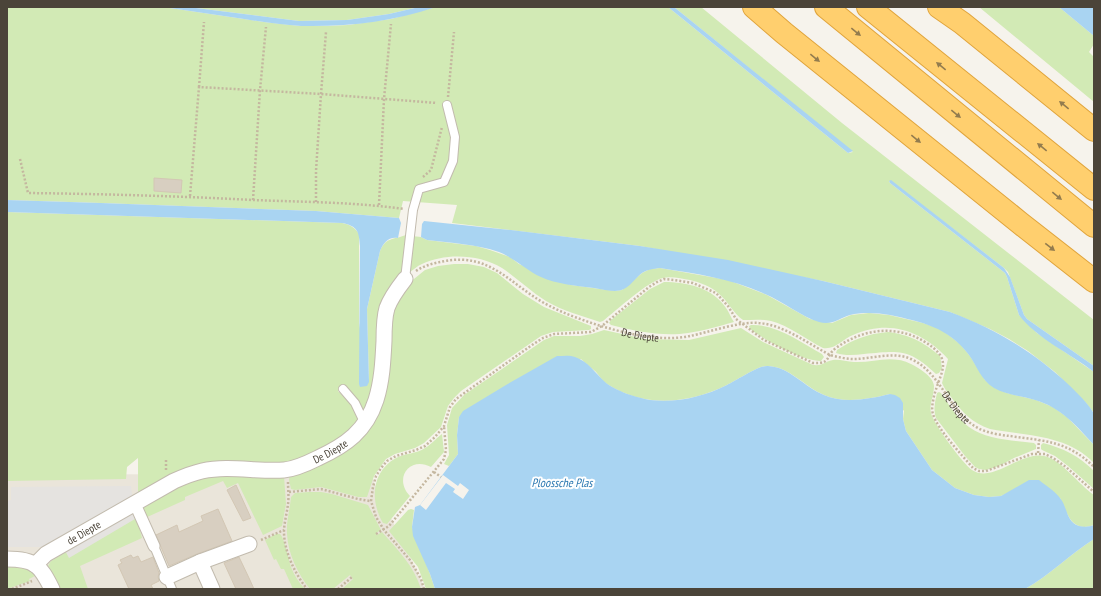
<svg xmlns="http://www.w3.org/2000/svg" width="1101" height="596" viewBox="0 0 1101 596" font-family="'PT Sans Narrow',sans-serif">
  <rect width="100%" height="100%" fill="#f6f3ec"/>
  <!-- residential -->
  <path fill="#eae5da" d="M340 411 425 589H7V475L187 474Z"/>
  <!-- green -->
  <g fill="#d2eab5">
    <path d="M7 7H163L264 22 300 26H326L348 25 391 19 436 7H668L848 153 853 152 674 7H701L842 123 1094 320V366L1027 319 1024 315 1008 272 1004 268 891 181H889L890 183 1005 273 1007 277 1019 315 1037 333 1094 372V413L1086 403 1055 372 1028 351 1009 339 990 329 950 312 823 281 640 246 452 223 457 205 403 201 399 218 316 211 101 203 7 200Z"/>
    <path d="M188 7H419L389 14 347 20 299 21Z"/>
    <path d="M979 7H1059L1094 36V44L1089 52 1094 57V102Z"/>
    <path d="M7 212 342 223C351 225 354 227 359 234V323L369 382 367 309 380 251C386 237 393 240 406 235L402 273 378 374 365 417 357 401 343 385 338 391 351 404 360 424 351 435 285 467 235 466 138 498V458L127 467 126 479 7 481Z"/>
    <path d="M412 236 421 237 427 240 476 246 490 250 510 257 519 264 571 285 615 291 622 290 642 273 650 269 660 268 728 280 767 295 810 319 832 323 851 315 869 313 889 315 923 323 941 329 960 344 970 356 985 380 995 388 1007 393 1036 400 1053 407 1067 417 1094 445V463C1066 434 1026 436 990 429 972 423 962 412 951 397 947 392 944 388 942 383L948 359C922 331 890 319 853 335 843 339 835 350 823 348 807 340 788 325 771 321 762 319 752 320 743 320 733 313 728 301 718 293 712 287 699 282 690 280 682 279 672 276 663 278 648 281 617 310 603 321L600 322C582 316 563 311 546 301 530 291 517 278 502 268 479 254 445 253 422 264 417 266 413 270 409 273Z"/>
    <path d="M454 264H468L484 267 497 273 523 294 544 307 591 326V329L589 330 553 332 541 336 461 391 454 398 448 406 441 427 424 443 415 448 395 454 386 459 374 476 367 497H358L321 487 295 490 291 489 289 480 290 473 368 425 391 310 409 283 425 270 438 266Z"/>
    <path d="M664 282C687 282 713 288 726 308 729 312 731 318 734 322 719 326 703 331 688 333 663 337 635 331 611 325L609 323 611 320 650 289Z"/>
    <path d="M751 325C777 324 800 342 822 354L824 357 821 361C799 360 767 341 750 329L749 326Z"/>
    <path d="M741 328 763 342 813 365C824 366 823 362 833 360 839 359 847 362 854 362 869 363 884 357 899 360 909 361 934 375 934 386 934 396 929 404 931 413 933 423 963 464 972 470 993 484 1020 451 1044 456 1061 459 1079 485 1094 495V525C1071 533 1068 514 1060 498L1012 491 1001 496 989 497 974 495 955 488 932 470 906 431 903 419 904 411 890 394C870 399 843 404 824 395 805 387 790 367 768 366 759 365 736 381 727 385 689 404 644 408 607 384 602 381 599 375 595 371 590 367 585 363 581 359L459 417 457 435 458 454 449 466 444 464 449 455 447 425 452 408 464 395 544 340 554 336H580L592 334 604 330 645 339 689 340Z"/>
    <path d="M888 332C910 335 922 341 940 356L942 368 939 373 936 374C908 348 900 351 864 354 855 355 845 356 836 353L837 350C854 339 867 334 888 332Z"/>
    <path d="M939 392 941 393C949 405 957 418 969 427 986 440 1013 440 1034 443L1036 445V449L1014 458 999 466 986 470 979 469 975 467 965 456 936 418C933 409 935 402 937 393Z"/>
    <path d="M442 434 444 452 431 467C410 456 393 478 410 496L387 524 383 523C370 501 371 472 396 458 405 453 416 454 425 448 431 445 436 438 442 434Z"/>
    <path d="M1043 443C1063 448 1079 456 1094 471V489L1068 466 1055 456 1042 450 1041 449V445Z"/>
    <path d="M204 474 284 476 286 504 282 526 263 535 238 483 227 488 223 481 185 497V500L145 518 143 504Z"/>
    <path d="M309 492H321L332 494 368 505 381 530 376 533 377 535 382 532C398 550 414 566 421 589H342L353 579 350 575 333 589H310C298 574 288 554 287 534 286 522 290 509 291 497L295 493Z"/>
    <path d="M411 509 414 510 412 527 430 574 435 589H426L418 567 389 531 408 510Z"/>
    <path d="M135 511 142 538 80 566 88 589H59L48 566 51 561Z"/>
    <path d="M276 534H280C284 537 289 560 291 567 294 575 299 583 305 589H293L284 569H281L276 559 274 560 265 540Z"/>
    <path d="M1094 539V589H1025C1050 575 1070 554 1094 539Z"/>
    <path d="M7 565 29 569 37 575 29 579 30 581 7 589Z"/>
  </g>
  <!-- parking -->
  <path fill="#e5e3e0" d="M131 486 135 519 69 558 60 541 51 547H7V501L11 500V487Z"/>
  <!-- water -->
  <g fill="#a9d4f2">
    <path d="M163 7H188L299 21 347 20 389 14 419 7H436C392 22 347 27 301 26 282 25 263 22 244 19 217 15 190 11 163 7Z"/>
    <path d="M668 7H674L853 151 848 153Z"/>
    <path d="M1059 7H1094V36Z"/>
    <path d="M891 180 1004 268 1010 277 1024 315 1027 319 1094 366V372C1071 354 1036 338 1019 315L1007 277 1005 273 890 183 889 181Z"/>
    <path d="M7 200 101 203 316 211 399 218 401 223 398 238C389 236 383 243 380 251L367 309 369 382 367 386 360 387 359 384 360 246C359 232 358 226 342 223L7 212Z"/>
    <path d="M424 221 511 230 640 246 728 260 823 281 950 312C995 329 1033 351 1069 385 1077 393 1087 402 1093 412 1096 418 1094 438 1094 445 1077 426 1060 407 1035 400 1022 396 1006 395 994 388 981 380 977 366 969 355 948 327 922 322 890 315 878 313 862 312 850 315 840 318 831 326 819 322 800 316 784 302 765 294 730 278 697 274 660 268 653 269 648 269 642 273 633 280 628 291 615 291 609 291 601 289 594 288 578 286 556 284 541 277 526 270 514 258 499 252 476 244 451 243 427 240L421 237 422 224Z"/>
    <path d="M557 356C563 356 570 355 575 357 588 361 596 374 605 382 615 391 638 398 650 400 677 403 703 397 727 385 736 381 759 365 768 366 790 367 804 387 824 395 843 404 870 399 890 394L895 395 900 398 903 403V419L906 431 932 470 955 488 974 495 989 497 1001 496 1029 480H1039C1045 485 1055 491 1060 498 1068 508 1066 522 1079 526 1084 527 1089 527 1094 525V539C1070 554 1050 575 1025 589H435L430 574 413 536 412 527 415 507 420 505 458 454 457 435 459 417 463 411 506 385Z"/>
  </g>
  <!-- pier -->
  <path fill="#f6f3ec" d="M443 475 458 486 460 483 469 490 463 499 453 492 455 489 446 483 426 510 420 505Z"/>
  <!-- building -->
  <g fill="#d8cfc1" stroke="#d3c7b4">
    <path d="M154 178 182 180 181 193 154 191Z"/>
    <path d="M236 485 251 518 243 521 227 490Z"/>
    <path d="M218 509 232 541 197 554 169 566 156 535 177 525 179 532 203 521 201 516Z"/>
    <path d="M131 555 133 558 138 556 141 562 153 557 159 573 158 577 159 581 151 585 153 589H129L118 565 122 563 120 560Z"/>
    <path d="M239 557 249 578 254 589H236L224 563Z"/>
  </g>
  <g fill="none" stroke-linecap="round" stroke-linejoin="round">
    <defs>
      <g id="service">
        <path d="M405 279 413 210 419 189 444 182 453 161 455 137 447 105"/>
        <path d="M343 389 355 403 365 424"/>
        <path d="M154 546 172 589"/>
      </g>
      <path id="pedestrian" d="M135 504 154 546"/>
      <g id="minor">
        <path d="M7 559C35 559 40 565 52 589"/>
        <path d="M200 562 212 589"/>
        <path id="s2" d="M35 565 46 554 174 481C183 477 193 473 202 471 229 465 257 472 284 470 295 469 308 463 318 458 346 445 366 431 376 400 382 381 383 361 384 341 384 330 384 318 387 308 391 297 398 288 405 279"/>
        <path d="M167 577 200 562 249 544"/>
      </g>
      <g id="motorway">
        <path d="M754 7 784 33 1020 223 1094 281"/>
        <path d="M826 7 1094 226"/>
        <path d="M868 7 1094 189"/>
        <path d="M939 7 962 23 1094 130"/>
      </g>
    </defs>
    <!-- service casing -->
    <use href="#service" stroke="#c2bbae" stroke-width="10"/>
    <!-- pedestrian casing -->
    <use href="#pedestrian" stroke="#c2bbae" stroke-width="13"/>
    <!-- minor casing -->
    <use href="#minor" stroke="#c2bbae" stroke-width="17"/>
    <!-- motorway casing -->
    <use href="#motorway" stroke="#e0a43c" stroke-width="24"/>
    <!-- path -->
    <g stroke="#c4b79f" stroke-width="2.5" stroke-dasharray="2 2" stroke-linecap="butt">
      <path d="M199 87 204 22"/>
      <path d="M448 97 454 32"/>
      <path d="M20 159 28 193C103 194 178 196 253 200 303 202 354 202 404 209"/>
      <path d="M423 177 431 170 442 127"/>
      <path d="M190 196 199 87 321 94 437 103"/>
      <path d="M253 200 260 90 266 27"/>
      <path d="M316 202V171L321 94 326 32"/>
      <path d="M379 205 384 99 391 24"/>
      <path id="s1" d="M416 271C425 265 435 263 445 261 490 253 509 283 544 303 562 313 582 320 601 326 628 334 661 342 690 336 709 332 741 321 759 323 784 325 807 343 830 355 838 357 846 359 854 359 873 359 893 351 911 359 942 373 949 413 978 428 987 433 1000 435 1010 436 1045 441 1068 441 1094 467"/>
      <path d="M1038 453 1039 440"/>
      <path d="M166 470V460"/>
      <path d="M434 472 441 477"/>
      <path d="M288 482C288 489 289 497 288 504 287 513 284 523 284 532 284 551 295 574 307 589"/>
      <path d="M289 492 321 489 358 499 370 501"/>
      <path d="M376 534 389 526 444 459 446 450 444 426"/>
      <path d="M261 540 284 530"/>
      <path d="M12 589 32 581"/>
      <path d="M338 589 352 577"/>
      <path d="M424 589 421 579 410 560 384 530 376 517 371 501 373 487 376 476 381 468 387 461 396 456 416 450 425 446 435 437 444 426 450 407 456 399 532 345 543 338 554 334 591 332 602 326 649 287 657 282 664 279 674 280 693 283 716 293 728 306 736 319 764 340 813 363C832 364 825 356 836 348 862 329 896 324 925 342 954 360 941 370 934 396 933 402 931 408 933 414 937 429 962 455 973 468L979 471H986L1032 454H1045L1053 458 1066 467 1094 492"/>
    </g>
    <!-- service -->
    <use href="#service" stroke="#fff" stroke-width="8"/>
    <!-- pedestrian -->
    <use href="#pedestrian" stroke="#fff" stroke-width="11"/>
    <!-- minor -->
    <use href="#minor" stroke="#fff" stroke-width="15"/>
    <!-- motorway -->
    <use href="#motorway" stroke="#ffcf6e" stroke-width="22"/>
  </g>
  <!-- one-way arrows -->
  <defs><path id="oneway-solid" d="M-6-.8H1V-3.2L6.5 0L1 3.2V.8H-6Z"/></defs>
  <g fill="#937c4e">
    <use href="#oneway-solid" transform="translate(856 32) rotate(39)"/>
    <use href="#oneway-solid" transform="translate(815 58) rotate(39)"/>
    <use href="#oneway-solid" transform="translate(941 66) rotate(-141)"/>
    <use href="#oneway-solid" transform="translate(1064 105) rotate(-141)"/>
    <use href="#oneway-solid" transform="translate(956 114) rotate(39)"/>
    <use href="#oneway-solid" transform="translate(916 139) rotate(39)"/>
    <use href="#oneway-solid" transform="translate(1042 147) rotate(-141)"/>
    <use href="#oneway-solid" transform="translate(1057 196) rotate(39)"/>
    <use href="#oneway-solid" transform="translate(1050 247) rotate(38)"/>
  </g>
  <g text-anchor="middle" dominant-baseline="central" stroke-width="4" stroke-linejoin="round" paint-order="stroke">
    <!-- street labels -->
    <g font-size="11" fill="#4b4439" stroke="#fff">
      <text stroke="none"><textPath href="#s1" startOffset="244">De Diepte</textPath></text>
      <text stroke="none"><textPath href="#s1" startOffset="592">De Diepte</textPath></text>
      <text stroke="none"><textPath href="#s2" startOffset="325">De Diepte</textPath></text>
      <text stroke="none"><textPath href="#s2" startOffset="59">de Diepte</textPath></text>
    </g>
    <!-- water labels -->
    <g font-size="12" font-style="italic" fill="#2e7ab2" stroke="#fff">
      <text x="562" y="482">Ploossche Plas</text>
    </g>
  </g>
  <!-- border -->
  <rect width="1101" height="596" fill="none" stroke="#4b4439" stroke-width="16"/>
</svg>
